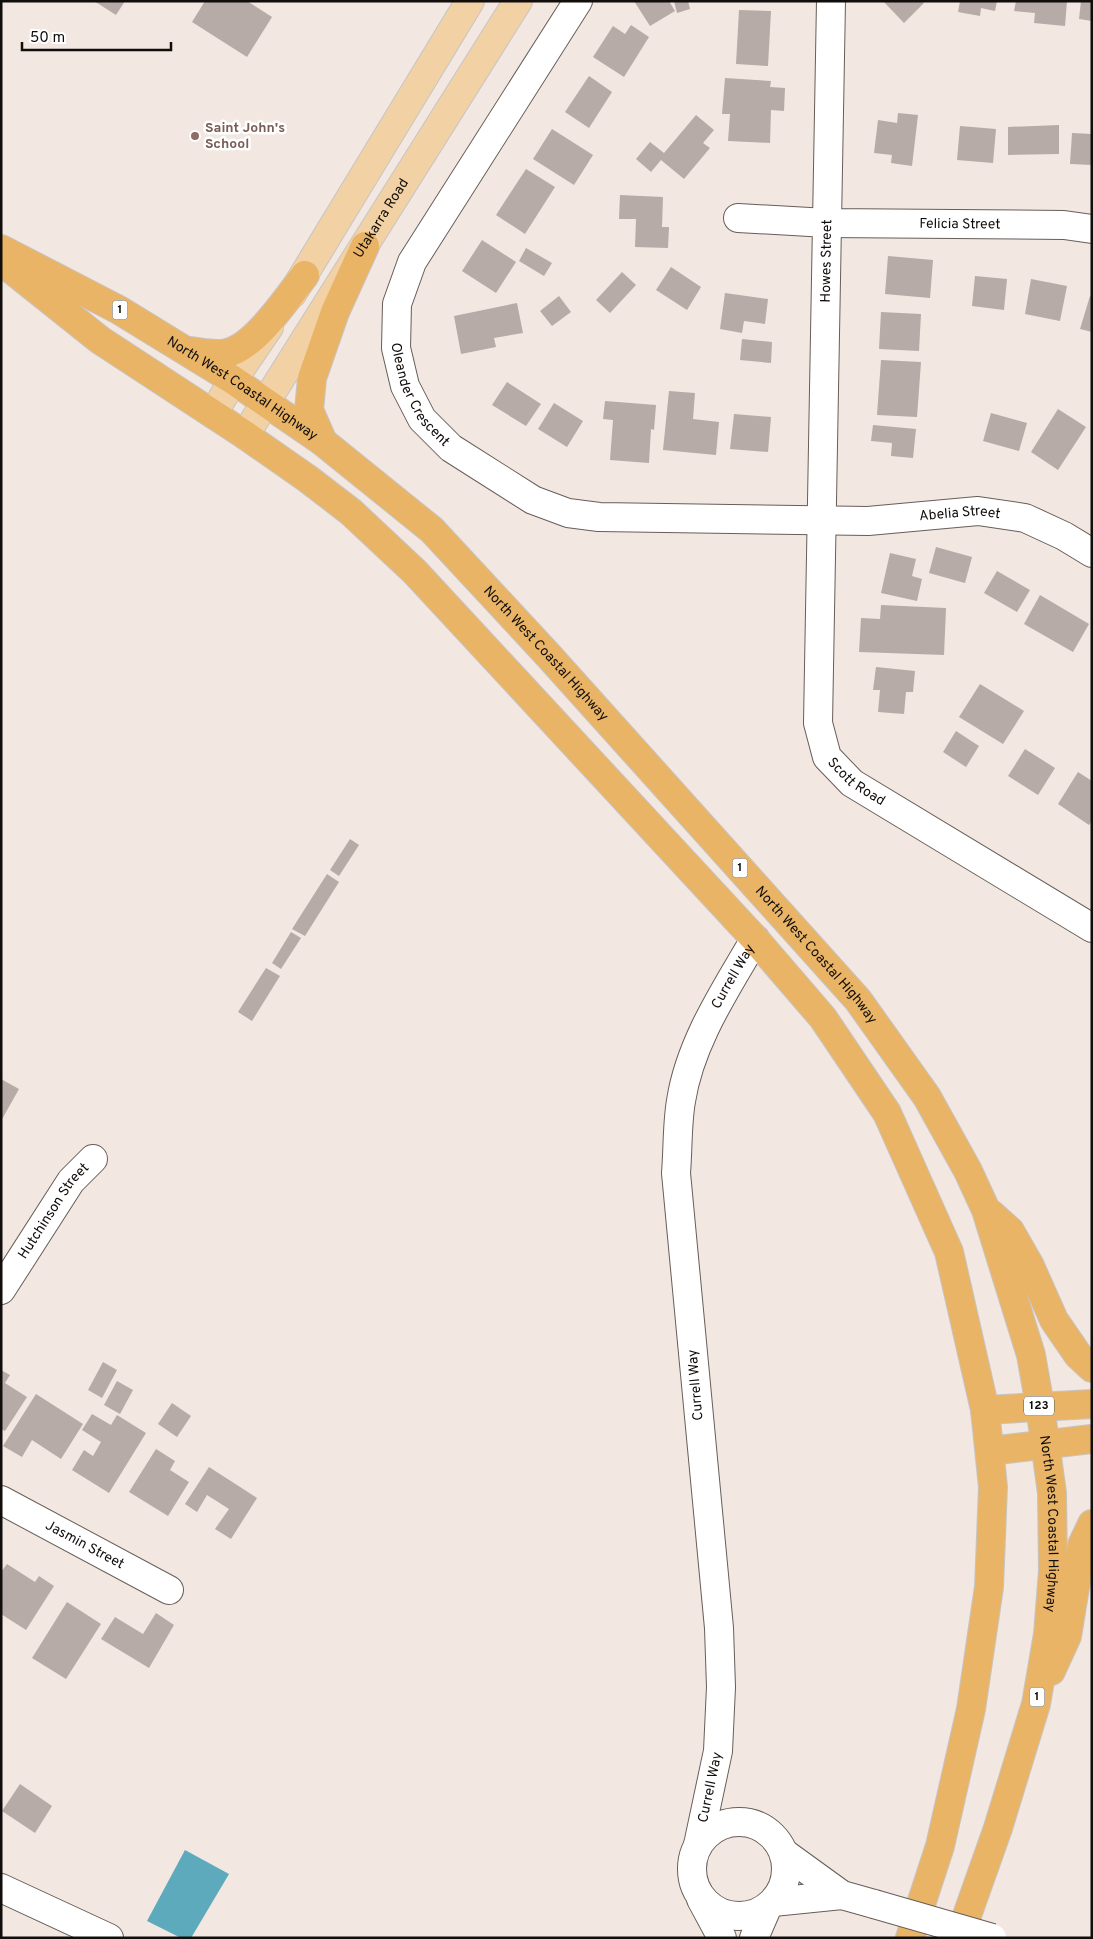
<svg xmlns="http://www.w3.org/2000/svg" width="1093" height="1939" viewBox="0 0 1093 1939" font-family="Overpass,sans-serif">
  <rect width="100%" height="100%" fill="#f2e7e1"/>
  <!-- water -->
  <path fill="#5caabc" d="M185 1850 229 1874 191 1938H181L147 1921Z"/>
  <!-- building -->
  <g fill="#b6aba6">
    <path d="M94 1H125L116 15Z"/>
    <path d="M205 1H247L272 17 247 57 192 22Z"/>
    <path d="M634 1H669L675 11 650 26Z"/>
    <path d="M674 1H688L690 9 677 13Z"/>
    <path d="M883 1H922L924 3 904 23Z"/>
    <path d="M960 1H997L995 11 981 8 980 16 958 12Z"/>
    <path d="M1016 1H1067L1065 26 1034 23 1035 13 1014 11Z"/>
    <path d="M1081 1H1092V21L1079 19Z"/>
    <path d="M739 10 771 11 768 66 736 64Z"/>
    <path d="M631 25 649 37 624 77 593 57 613 26 625 34Z"/>
    <path d="M589 76 612 92 589 128 565 112Z"/>
    <path d="M725 78 771 81 770 87 785 88 784 111 771 110 770 143 728 141 730 114H722Z"/>
    <path d="M898 113 918 115 912 166 891 163 892 155 874 153 878 120 897 123Z"/>
    <path d="M696 115 714 130 703 143 710 148 684 179 661 160 651 172 636 159 650 142 664 153Z"/>
    <path d="M1059 125V154L1008 155V127Z"/>
    <path d="M960 126 996 129 993 163 957 160Z"/>
    <path d="M552 129 593 155 574 185 533 159Z"/>
    <path d="M1072 133 1092 134V165L1070 164Z"/>
    <path d="M526 169 555 187 525 234 496 215Z"/>
    <path d="M620 195 663 197 662 227H669L668 248 635 247 636 219H619Z"/>
    <path d="M482 240 516 262 496 293 462 271Z"/>
    <path d="M526 248 552 263 544 276 519 261Z"/>
    <path d="M888 256 933 260 930 298 885 294Z"/>
    <path d="M671 267 701 287 687 310 656 290Z"/>
    <path d="M622 272 636 285 610 313 596 300Z"/>
    <path d="M975 276 1007 279 1004 310 972 306Z"/>
    <path d="M1031 279 1067 286 1060 321 1025 314Z"/>
    <path d="M725 293 768 299 765 324 744 321 742 333 720 329Z"/>
    <path d="M559 296 571 312 552 326 540 311Z"/>
    <path d="M1090 296 1092 297V332L1080 329Z"/>
    <path d="M517 303 523 333 494 338 496 347 461 354 454 316Z"/>
    <path d="M881 312 921 314 919 351 879 349Z"/>
    <path d="M742 339 772 342 771 363 740 360Z"/>
    <path d="M881 360 921 362 917 417 877 415Z"/>
    <path d="M507 382 541 404 526 426 492 405Z"/>
    <path d="M669 391 695 393 693 419 719 422 716 455 663 450Z"/>
    <path d="M605 401 656 405 654 430 651 429 649 463 610 460 613 420 603 419Z"/>
    <path d="M554 403 583 421 567 447 538 429Z"/>
    <path d="M1058 409 1086 427 1058 470 1031 452Z"/>
    <path d="M991 413 1027 423 1019 451 983 441Z"/>
    <path d="M734 414 771 417 768 452 730 449Z"/>
    <path d="M873 425 916 429 913 458 891 456 892 443 871 441Z"/>
    <path d="M936 547 972 557 965 583 929 573Z"/>
    <path d="M890 553 916 559 912 576 922 579 917 601 881 593Z"/>
    <path d="M997 571 1030 590 1017 612 984 593Z"/>
    <path d="M1040 595 1089 624 1073 652 1024 624Z"/>
    <path d="M881 605 946 608 944 655 859 652 861 618 880 619Z"/>
    <path d="M876 667 915 671 913 692H906L904 714 878 712 880 690H873Z"/>
    <path d="M980 684 1024 711 1003 744 959 717Z"/>
    <path d="M956 731 979 746 966 767 943 752Z"/>
    <path d="M1025 749 1055 768 1038 795 1008 776Z"/>
    <path d="M1078 772 1092 781V821L1089 825 1058 804Z"/>
    <path d="M350 839 359 845 339 876 330 870Z"/>
    <path d="M327 874 339 882 305 936 292 929Z"/>
    <path d="M291 932 301 938 281 969 272 963Z"/>
    <path d="M266 968 280 976 252 1021 238 1012Z"/>
    <path d="M1 1079 19 1089 1 1121Z"/>
    <path d="M103 1362 117 1370 102 1398 88 1390Z"/>
    <path d="M1 1370 10 1375 5 1383 27 1397 5 1431 1 1429Z"/>
    <path d="M117 1381 133 1390 120 1414 104 1405Z"/>
    <path d="M36 1394 83 1424 61 1459 32 1440 22 1457 3 1446Z"/>
    <path d="M172 1403 191 1416 177 1437 158 1424Z"/>
    <path d="M92 1414 111 1425 117 1415 146 1433 109 1493 72 1470 84 1450 93 1456 101 1442 82 1430Z"/>
    <path d="M156 1449 175 1461 170 1470 189 1482 168 1516 129 1492Z"/>
    <path d="M209 1467 257 1498 231 1539 215 1529 229 1509 207 1495 197 1512 185 1504Z"/>
    <path d="M7 1564 35 1582 39 1576 54 1586 26 1630 1 1614V1572Z"/>
    <path d="M67 1602 101 1624 66 1679 32 1658Z"/>
    <path d="M156 1613 174 1625 149 1668 101 1639 115 1617 143 1634Z"/>
    <path d="M20 1784 52 1806 35 1833 2 1811Z"/>
  </g>
  <g fill="none" stroke-linecap="round" stroke-linejoin="round">
    <defs>
      <g id="minor">
        <path id="s1" d="M578 1 412 262 397 304 396 348 405 386 422 419 451 448 533 500 568 513 599 517 868 521 978 511 1025 518 1064 536 1092 553"/>
        <path id="s2" d="M831 1 818 723 827 757 852 783 1092 928"/>
        <path id="s3" d="M738 218 827 223 1064 225 1092 229"/>
        <path id="s4" d="M1 1290 71 1181 93 1159"/>
        <path id="s5" d="M1 1500 169 1590"/>
        <circle cx="739" cy="1869" r="47"/>
        <path id="s6" d="M698 1845 718 1751 721 1687 719 1628 676 1173C678 1149 677 1124 681 1101 690 1042 726 989 755 939"/>
        <path d="M784 1853 842 1895 874 1904"/>
        <path d="M1 1888 109 1938"/>
        <path d="M701 1899 722 1938"/>
        <path d="M773 1902 842 1895"/>
        <path d="M754 1938 767 1908"/>
      </g>
      <g id="major">
        <path d="M292 294 470 1"/>
        <path d="M213 414 233 380 269 327"/>
        <path id="s7" d="M245 435 518 1"/>
      </g>
      <g id="highway">
        <path id="s8" d="M1 249 119 310 233 380 323 442 432 530 548 655 858 1000 927 1097 968 1171 986 1210 1031 1355 1040 1406 1052 1493 1053 1571 1048 1634 1036 1704 998 1828 959 1938"/>
        <path d="M6 265 100 340 245 435 308 479 351 512 415 572 755 939 823 1018 887 1113 949 1252 985 1410 993 1487 989 1587 971 1709 940 1846 910 1938"/>
        <path d="M189 351C201 352 215 356 227 353 255 347 287 298 305 275"/>
        <path d="M323 442 309 410 312 378 335 312 365 246"/>
        <path d="M991 1214 1010 1231 1030 1266 1054 1320 1078 1355 1092 1368"/>
        <path d="M985 1410 1092 1404"/>
        <path d="M990 1451 1092 1439"/>
        <path d="M1051 1671 1067 1636 1082 1545 1092 1524"/>
      </g>
    </defs>
    <!-- minor casing -->
    <use href="#minor" stroke="#675e58" stroke-width="30"/>
    <!-- major casing -->
    <use href="#major" stroke="#c6c5c4" stroke-width="30"/>
    <!-- highway casing -->
    <use href="#highway" stroke="#c6c5c4" stroke-width="30"/>
    <!-- minor -->
    <use href="#minor" stroke="#fff" stroke-width="28"/>
    <!-- major -->
    <use href="#major" stroke="#f2d2a4" stroke-width="28"/>
    <!-- highway -->
    <use href="#highway" stroke="#eab467" stroke-width="28"/>
    <defs>
      <path id="minor-bridge" d="M874 1904 992 1938"/>
    </defs>
    <!-- minor-bridge casing -->
    <use href="#minor-bridge" stroke="#675e58" stroke-width="30" stroke-linecap="butt"/>
    <!-- minor-bridge -->
    <use href="#minor-bridge" stroke="#fff" stroke-width="28"/>
  </g>
  <!-- markers -->
  <circle fill="#8d6e63" stroke="#fff" stroke-width="2" cx="195" cy="136" r="5"/>
  <g text-anchor="middle" dominant-baseline="central" stroke-width="5" stroke-linejoin="round" paint-order="stroke">
    <!-- shield labels -->
    <g fill="#fff" stroke="#585654" stroke-width="1">
      <rect x="112.5" y="300.5" width="15" height="19" rx="4"/>
      <rect x="732.5" y="858.5" width="15" height="19" rx="4"/>
      <rect x="1024" y="1396.5" width="30" height="19" rx="4"/>
      <rect x="1029.5" y="1687.5" width="15" height="19" rx="4"/>
    </g>
    <g font-size="12" font-weight="bold" fill="#110d0b">
      <text x="120" y="310">1</text>
      <text x="740" y="868">1</text>
      <text x="1039" y="1406">123</text>
      <text x="1037" y="1697">1</text>
    </g>
    <!-- education labels -->
    <g font-size="14" font-weight="bold" fill="#785e54" stroke="#fff" text-anchor="start">
      <text x="205" y="128">Saint John's<tspan x="205" dy="16">School</tspan></text>
    </g>
    <!-- street labels -->
    <g font-size="14" fill="#110d0b" stroke="#fff">
      <text stroke="none"><textPath href="#s7" startOffset="256">Utakarra Road</textPath></text>
      <text stroke="none"><textPath href="#s3" startOffset="222">Felicia Street</textPath></text>
      <text transform="translate(827 261) rotate(-89)">Howes Street</text>
      <text stroke="none"><textPath href="#s8" startOffset="279">North West Coastal Highway</textPath></text>
      <text stroke="none"><textPath href="#s1" startOffset="451">Oleander Crescent</textPath></text>
      <text stroke="none"><textPath href="#s1" startOffset="1042">Abelia Street</textPath></text>
      <text stroke="none"><textPath href="#s8" startOffset="684">North West Coastal Highway</textPath></text>
      <text stroke="none"><textPath href="#s2" startOffset="796">Scott Road</textPath></text>
      <text stroke="none"><textPath href="#s8" startOffset="1089">North West Coastal Highway</textPath></text>
      <text stroke="none"><textPath href="#s6" startOffset="884">Currell Way</textPath></text>
      <text stroke="none"><textPath href="#s4" startOffset="95">Hutchinson Street</textPath></text>
      <text transform="translate(696 1385) rotate(-95)">Currell Way</text>
      <text stroke="none"><textPath href="#s8" startOffset="1719">North West Coastal Highway</textPath></text>
      <text stroke="none"><textPath href="#s5" startOffset="95">Jasmin Street</textPath></text>
      <text stroke="none"><textPath href="#s6" startOffset="59">Currell Way</textPath></text>
    </g>
  </g>
  <!-- border -->
  <rect width="1093" height="1939" fill="none" stroke="#110d0b" stroke-width="5"/>
  <!-- scale -->
  <path d="M22 42v8h149v-8" fill="none" stroke="#110d0b" stroke-width="2.5"/>
  <text x="30" y="42" font-size="15" fill="#110d0b" stroke="#ffffff" stroke-width="4" paint-order="stroke">50 m</text>
</svg>
